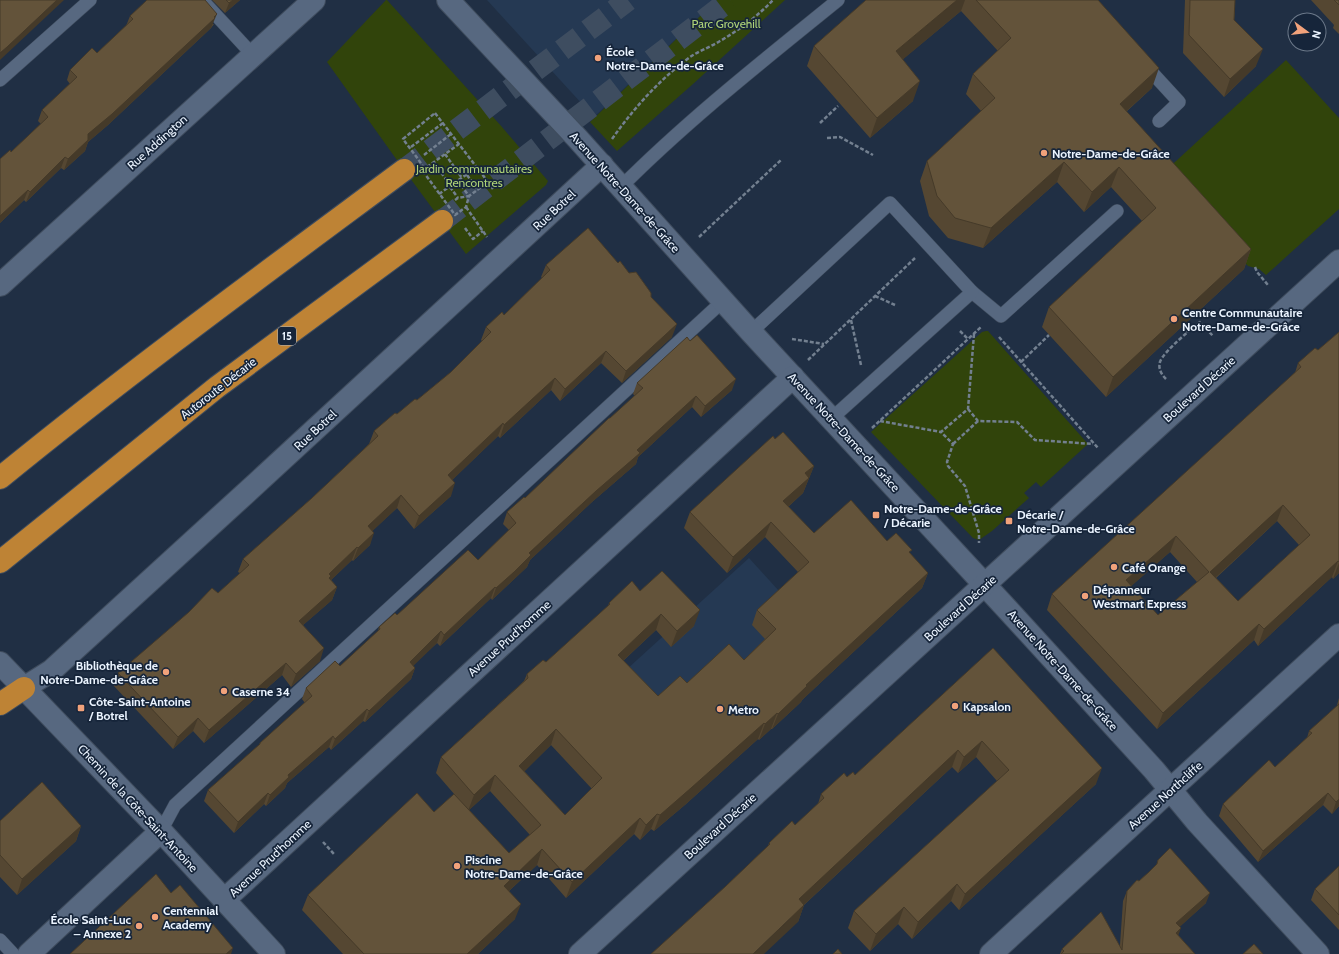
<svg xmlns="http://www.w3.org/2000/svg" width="1339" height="954" viewBox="0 0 1339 954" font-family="Cabin,sans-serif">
  <rect width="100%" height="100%" fill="#202f44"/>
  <!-- built -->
  <g fill="#253953">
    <path d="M487 0H717L594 117Z"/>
    <path d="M749 558 838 656 712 768 626 670Z"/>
  </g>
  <!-- green -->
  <g fill="#31440b">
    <path d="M386 0H387L502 127 548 181 546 185 466 254 404 170 327 62Z"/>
    <path d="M717 0H785L693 84 617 151 590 122Z"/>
    <path d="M1286 60 1339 118V209L1266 275 1259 269 1248 266 1163 173Z"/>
    <path d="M986 331H988L1088 444 1041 487 1036 482 1024 493 1029 498 992 531 979 540 973 538 871 432 982 332Z"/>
  </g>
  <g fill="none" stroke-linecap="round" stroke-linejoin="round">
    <!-- highway-tunnel -->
    <g stroke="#3e4d60" stroke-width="22" stroke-dasharray="22 11" stroke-linecap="butt">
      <path d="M404 170 628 0"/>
      <path d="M442 221 730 0"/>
    </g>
    <defs>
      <g id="lane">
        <path d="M202 0 253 55"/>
        <path d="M1145 65 1179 102 1159 121"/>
        <path d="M0 80 90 0"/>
        <path d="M621 187C689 119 764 60 838 0"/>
        <path d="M751 332 890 203 972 292 1001 316 1117 211"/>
        <path d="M831 419 972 292"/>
        <path d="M161 831 175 805 723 301"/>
        <path d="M0 940 13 954"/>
      </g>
      <g id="street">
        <path d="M448 0 578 139 751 332 1008 610 1154 770 1197 822 1318 954"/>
        <path d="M0 285 314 0"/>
        <path d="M24 688 51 671 259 481 602 165"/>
        <path d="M224 900 793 377"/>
        <path d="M29 954 161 831"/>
        <path d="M991 954 1339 635"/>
      </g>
      <g id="secondary">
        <path d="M0 663 161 831 274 954"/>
        <path d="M580 954 1339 261"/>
      </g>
      <g id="highway">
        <path d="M0 478C131 371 268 271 404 170"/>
        <path d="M0 562 217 387 442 221"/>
        <path d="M0 704 24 688"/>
      </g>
    </defs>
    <!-- lane casing -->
    <use href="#lane" stroke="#3f4c5d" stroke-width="14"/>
    <!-- street casing -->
    <use href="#street" stroke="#3f4c5d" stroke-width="24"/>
    <!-- secondary casing -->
    <use href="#secondary" stroke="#3f4c5d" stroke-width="24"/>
    <!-- highway casing -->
    <use href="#highway" stroke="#3f4c5d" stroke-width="24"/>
    <!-- path -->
    <g stroke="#738090" stroke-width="2.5" stroke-dasharray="4 2" stroke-linecap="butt">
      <path d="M435 113 488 182 469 196 466 207 455 215 425 174 422 165 418 159 403 139Z"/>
      <path d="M820 123 838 106"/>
      <path d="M827 138 840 137 873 155"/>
      <path d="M612 139C634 108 659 80 690 57 699 51 710 47 720 41 739 30 758 16 773 0"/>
      <path d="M411 147 443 123"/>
      <path d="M445 154 462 178"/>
      <path d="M424 155 451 134"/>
      <path d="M434 163 451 186"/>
      <path d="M427 167 459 144"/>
      <path d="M467 175 478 190"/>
      <path d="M488 182 493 189"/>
      <path d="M450 187 458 198"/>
      <path d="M439 194 477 167"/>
      <path d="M455 200 458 198 469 196 458 181"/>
      <path d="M466 207 487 237"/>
      <path d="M465 228 473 239 483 231"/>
      <path d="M699 237 782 159"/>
      <path d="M1255 267 1257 272 1268 285"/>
      <path d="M875 296 895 305"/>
      <path d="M851 320 861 365"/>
      <path d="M1182 326 1188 332"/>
      <path d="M960 331 968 339"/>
      <path d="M974 334 968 409 941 432 953 444 947 462 948 466 965 486 979 533V543"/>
      <path d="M999 337 1098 448"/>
      <path d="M792 339 824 344"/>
      <path d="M808 360 915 258"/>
      <path d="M1021 362 1049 335"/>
      <path d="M1166 379C1161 374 1158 368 1160 362 1163 352 1191 329 1200 322L1213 336"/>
      <path d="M968 409 978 421 1017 422 1035 440 1093 444"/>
      <path d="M880 421 941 432"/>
      <path d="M872 428 981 327"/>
      <path d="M953 444 978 421"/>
      <path d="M323 842 334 854"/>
    </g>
    <!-- lane -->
    <use href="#lane" stroke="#576880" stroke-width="13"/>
    <!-- street -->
    <use href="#street" stroke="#576880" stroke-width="22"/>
    <!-- secondary -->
    <use href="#secondary" stroke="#576880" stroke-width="22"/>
    <!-- highway -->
    <use href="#highway" stroke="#be8335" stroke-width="22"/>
  </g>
  <!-- wall -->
  <g fill="#554732" fill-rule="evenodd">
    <path d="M212 0H240L225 13Z"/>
    <path d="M866 0H1098L1152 88 1126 112 1251 249 1244 269 1106 397 1042 327 1049 307 1142 221 1111 187 1084 212 1057 182 983 248 948 238 929 216 920 181 927 161 981 111 966 94 973 74 998 51 961 11 903 59 913 101 870 138 807 66 814 46Z"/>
    <path d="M1185 0H1235L1234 20 1256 66 1224 97 1183 53Z"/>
    <path d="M1311 0H1339V34L1333 28 1334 25Z"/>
    <path d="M130 16 214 24 211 28 108 125 88 142 85 151 64 170 61 168 26 202 24 200 0 223V159L11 152 41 124 38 121 42 110 70 84 67 80 70 70 97 53 126 26Z"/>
    <path d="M618 263 629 273 651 297 672 337 622 383 601 363 560 401 551 390 500 438 498 436 452 480 451 496 414 529 397 508 372 531 370 545 353 561 352 560 331 580 337 587 332 600 303 625 320 661 291 687 282 675 204 743 193 731 173 749 113 685 118 673 218 593 240 573 238 572 243 559 312 498 369 444 374 431 417 400 451 372 482 341 481 340 486 327 504 315 542 278 541 277 546 265Z"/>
    <path d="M1339 332V573L1333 579 1332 577 1258 646 1254 640 1157 729 1047 610 1052 594 1295 373 1298 363 1318 350ZM1277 521 1299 545 1238 601 1216 578ZM1170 552 1197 582 1158 615 1131 586Z"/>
    <path d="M637 383 732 390 701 417 692 407 638 457 636 464 592 502 530 560 527 567 510 583 492 600 491 598 440 646 437 643 413 665 415 668 411 679 365 722 363 721 331 750 329 747 287 783 285 788 266 806 264 804 234 833 204 801 208 790 259 745 260 743 305 703 302 699 306 688 340 666 378 631 379 627 397 615 478 560 509 530 503 524 507 512 525 498 635 396 633 394Z"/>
    <path d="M775 439 814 466 803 493 788 507 814 533 887 541 910 554 928 573 922 588 802 700 801 702 772 729H771L759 740 758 739 686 804 654 831 651 829 640 840 634 834 566 898 537 865 509 891 515 919 478 954H343L302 910 308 895 434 812 455 795 436 773 441 757 524 681 527 674 546 662 608 606 609 603 640 591 694 626 671 647 656 630 623 661 658 696 687 683 744 660 765 639 752 625 757 610 798 572 765 537 727 573 684 528 690 512ZM551 745 592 789 565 815 524 771ZM490 791 530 835 509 853 469 810Z"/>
    <path d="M993 648 1096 784 959 910 951 901 912 939 898 924 870 951 848 928 854 911 997 781 976 757 958 773 952 767 804 905 798 922 726 886 768 846 769 843 795 825 818 804 821 794 847 777 855 775Z"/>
    <path d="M1339 698V806L1332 814 1323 805 1258 862 1219 816 1223 804 1275 767 1307 738 1309 731 1337 706V705Z"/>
    <path d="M0 821 81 826 76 841 17 895 0 877Z"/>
    <path d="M1158 860 1206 903 1179 927 1178 935 1195 954H1060L1062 949 1120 945 1123 901 1127 891 1149 872 1156 866Z"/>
    <path d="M1339 866V930L1311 900 1315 889Z"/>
  </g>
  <!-- shaded-wall -->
  <g fill="#453a29">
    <path d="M57 0H64L0 60V53Z"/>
    <path d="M233 0H240L225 13 229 3Z"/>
    <path d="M957 0H965L961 11 889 71 896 51Z"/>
    <path d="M217 14 211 28 108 125 88 142 85 151 64 170 68 159 88 134Z"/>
    <path d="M1263 49 1256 66 1224 97 1230 79Z"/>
    <path d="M1159 68 1152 88 1112 124 1120 104Z"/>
    <path d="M920 81 913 101 870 138 877 118Z"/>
    <path d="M65 157 61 168 26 202 30 192Z"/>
    <path d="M1064 162 1057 182 983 248 991 228Z"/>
    <path d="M1119 167 1111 187 1084 212 1092 192Z"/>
    <path d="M28 190 24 200 0 223V216Z"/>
    <path d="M1251 249 1244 269 1106 397 1113 377Z"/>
    <path d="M677 324 672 337 622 383 626 371Z"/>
    <path d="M606 351 601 363 560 401 565 389Z"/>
    <path d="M555 378 551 390 500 438 504 425Z"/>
    <path d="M736 379 732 390 701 417 705 406Z"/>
    <path d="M696 396 692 407 638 457 636 464 592 502 530 560 527 567 492 600 496 588 529 553 637 450Z"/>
    <path d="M503 423 498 436 444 488 448 475Z"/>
    <path d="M814 466 803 493 777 517 783 501 805 473Z"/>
    <path d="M455 483 451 496 414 529 419 516Z"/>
    <path d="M401 495 397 508 364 539 368 526Z"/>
    <path d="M1283 505 1277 521 1204 588 1210 572Z"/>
    <path d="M771 522 765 537 727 573 733 557Z"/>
    <path d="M374 533 370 545 353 561 358 548Z"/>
    <path d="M1176 536 1170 552 1120 596 1126 580Z"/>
    <path d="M357 547 352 560 328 583 329 574Z"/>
    <path d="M1338 561 1332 577 1258 646 1264 629Z"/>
    <path d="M1339 563V573L1333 579Z"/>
    <path d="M928 573 922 588 802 700 801 702 772 729 778 714 806 685Z"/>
    <path d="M337 587 332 600 294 633 299 621Z"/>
    <path d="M495 587 491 598 440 646 444 635Z"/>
    <path d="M700 610 694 626 671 647 677 631Z"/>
    <path d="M661 614 656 630 612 671 618 655Z"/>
    <path d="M1259 624 1254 640 1157 729 1163 713Z"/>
    <path d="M441 631 437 643 406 673 410 662Z"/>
    <path d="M324 648 320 661 291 687 296 674Z"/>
    <path d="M286 663 282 675 204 743 209 730Z"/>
    <path d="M415 668 411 679 365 722 369 711Z"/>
    <path d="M367 709 363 721 331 750 335 739Z"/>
    <path d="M777 713 771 729 759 740 765 724Z"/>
    <path d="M198 718 193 731 173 749 178 737Z"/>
    <path d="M764 723 758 739 686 804 654 831 660 815Z"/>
    <path d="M556 729 551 745 514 782 519 766Z"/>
    <path d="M333 736 329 747 287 783 285 788 266 806 270 795 288 775Z"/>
    <path d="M982 741 976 757 958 773 964 757Z"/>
    <path d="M958 750 952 767 793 915 799 899Z"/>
    <path d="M1102 768 1096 784 959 910 965 894Z"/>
    <path d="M495 775 490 791 468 811 474 795Z"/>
    <path d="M268 793 264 804 234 833 238 822Z"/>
    <path d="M1328 793 1323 805 1258 862 1263 851Z"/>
    <path d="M1339 799V806L1332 814 1336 802Z"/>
    <path d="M657 814 651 829 640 840 646 825Z"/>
    <path d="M640 818 634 834 566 898 572 882Z"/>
    <path d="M81 826 76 841 17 895 22 879Z"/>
    <path d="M542 849 537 865 498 901 504 886Z"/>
    <path d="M957 884 951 901 912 939 918 922Z"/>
    <path d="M1210 893 1206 903 1172 934 1176 923Z"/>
    <path d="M521 904 515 919 478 954H467Z"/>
    <path d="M804 905 798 922 764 954H753Z"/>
    <path d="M904 907 898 924 870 951 876 934Z"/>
    <path d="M1181 928 1177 939 1176 933Z"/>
    <path d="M233 948 231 954H226Z"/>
  </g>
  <!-- building -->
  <g fill="#63533a" stroke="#453a29" fill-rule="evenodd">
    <path d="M0 0H57L7 47 0 53Z"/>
    <path d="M147 0H205L217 14 214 17 215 18 112 114 88 134V140L68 159 65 157 30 192 28 190 0 216V159L10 150 11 152 48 117 42 110 77 77 70 70 92 48 97 53 133 19 130 16Z"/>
    <path d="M226 0H233L229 3Z"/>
    <path d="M866 0H957L896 51 920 81 877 118 814 46Z"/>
    <path d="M976 0H1098L1159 68 1120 104 1251 249 1113 377 1049 307 1156 208 1119 167 1092 192 1064 162 991 228 955 218 937 196 927 161 995 98 973 74 1011 38Z"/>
    <path d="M1190 0H1235L1234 20 1263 49 1230 79 1189 35Z"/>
    <path d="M1334 0H1339V5Z"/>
    <path d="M588 228 618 263 620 261 629 273 636 272 651 293V297L677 324 626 371 606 351 565 389 555 378 504 425 503 423 448 475 455 483 419 516 401 495 368 526 374 533 358 548 357 547 329 574 331 576 329 578 337 587 299 621 324 648 296 674 286 663 209 730 198 718 178 737 118 673 189 612 212 588 218 593 249 565 243 559 312 498 378 436 374 431 395 413 397 414 415 399 417 400 451 372 491 332 486 327 502 312 504 315 550 270 546 265Z"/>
    <path d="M1339 332V562L1338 561 1264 629 1259 624 1163 713 1052 594 1301 367 1298 363 1315 348 1318 350ZM1283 505 1310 535 1238 601 1210 572ZM1176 536 1209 572 1158 615 1126 580Z"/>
    <path d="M697 335 736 379 705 406 696 396 637 450 640 453 596 491 529 553 531 555 514 572 496 588 495 587 444 635 441 631 410 662 415 668 369 711 367 709 335 739 333 736 288 775 289 777 270 795 268 793 238 822 208 790 260 744V743L312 696 306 688 335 661 340 666 380 629 379 627 395 613 397 615 468 550 478 560 516 523 507 512 524 497 525 498 609 418H610L643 388 637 383 687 337 690 341Z"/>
    <path d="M783 432 814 466 805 473 809 478 783 501 814 533 851 500 887 541 896 533 912 550 909 552 928 573 806 685 807 686 778 714 777 713 765 724 764 723 691 788 660 815 657 814 646 825 640 818 572 882 542 849 504 886 521 904 467 954H364L308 895 417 793 434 812 454 794 509 853 541 825 495 775 474 795 441 757 528 678 527 674 543 660 546 662 610 604 609 603 632 581 640 591 662 571 700 610 677 631 661 614 618 655 658 696 680 676 687 683 729 644 744 660 776 629 757 610 809 562 771 522 733 557 690 512 773 436 775 439ZM556 729 602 778 565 815 519 766Z"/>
    <path d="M993 648 1102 768 965 894 957 884 918 922 904 907 876 934 854 911 1009 770 982 741 964 757 958 750 799 899 804 905 753 954H651L726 886 770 844 769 843 792 821 795 825 824 798 821 794 844 773 847 777 853 772 855 775Z"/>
    <path d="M1339 704V799L1336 802 1328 793 1263 851 1223 804 1269 760 1275 767 1312 733 1309 731Z"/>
    <path d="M42 782 81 826 22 879 0 855V821Z"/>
    <path d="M1170 848 1210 893 1176 923 1181 928 1176 933 1195 954H1061L1064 951 1062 949 1101 912 1122 950 1127 891 1137 880 1139 881 1149 872 1157 864 1158 860Z"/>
    <path d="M1339 866V915L1315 889Z"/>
    <path d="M156 874 171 893 180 885 233 948 226 954H70Z"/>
    <path d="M1254 944 1263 954H1243Z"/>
    <path d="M838 949 842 954H833Z"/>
  </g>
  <!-- markers -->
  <g fill="#f1a27b" stroke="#16253a" stroke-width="1.5">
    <circle cx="598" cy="58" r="4"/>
    <circle cx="1044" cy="153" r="4"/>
    <circle cx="1174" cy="319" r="4"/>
    <rect x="872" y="511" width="8" height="8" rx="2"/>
    <rect x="1005" y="517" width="8" height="8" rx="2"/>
    <circle cx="1114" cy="567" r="4"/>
    <circle cx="1085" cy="596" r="4"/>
    <circle cx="166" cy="672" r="4"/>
    <circle cx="224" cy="691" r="4"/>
    <circle cx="955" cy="706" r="4"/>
    <rect x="77" y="704" width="8" height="8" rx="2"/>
    <circle cx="720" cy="709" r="4"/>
    <circle cx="457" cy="866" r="4"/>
    <circle cx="155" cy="917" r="4"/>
    <circle cx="139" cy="926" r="4"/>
  </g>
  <g text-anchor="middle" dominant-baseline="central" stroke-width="3.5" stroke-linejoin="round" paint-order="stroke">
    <!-- shield labels -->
    <rect fill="#16253a" stroke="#abb6c4" stroke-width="1" x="278" y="327" width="18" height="18" rx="3"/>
    <g font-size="11" font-weight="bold" fill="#ebf4ff">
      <text x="287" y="336">15</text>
    </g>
    <!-- park labels -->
    <g font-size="12" fill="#aed277" stroke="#16253a">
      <text x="726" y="23">Parc Grovehill</text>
      <text x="474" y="168">Jardin communautaires<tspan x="474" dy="14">Rencontres</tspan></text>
    </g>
    <!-- poi labels -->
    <g font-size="12" font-weight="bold" fill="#ebf4ff" stroke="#16253a" text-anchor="start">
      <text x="606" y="51">École<tspan x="606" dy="14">Notre-Dame-de-Grâce</tspan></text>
      <text x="1052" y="153">Notre-Dame-de-Grâce</text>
      <text x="1182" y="312">Centre Communautaire<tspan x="1182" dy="14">Notre-Dame-de-Grâce</tspan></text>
      <text x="884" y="508">Notre-Dame-de-Grâce<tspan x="884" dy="14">/ Décarie</tspan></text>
      <text x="1017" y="514">Décarie /<tspan x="1017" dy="14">Notre-Dame-de-Grâce</tspan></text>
      <text x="1122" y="567">Café Orange</text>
      <text x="1093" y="589">Dépanneur<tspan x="1093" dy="14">Westmart Express</tspan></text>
      <text x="158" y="665" text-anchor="end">Bibliothèque de<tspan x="158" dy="14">Notre-Dame-de-Grâce</tspan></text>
      <text x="232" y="691">Caserne 34</text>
      <text x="89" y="701">Côte-Saint-Antoine<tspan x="89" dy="14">/ Botrel</tspan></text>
      <text x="963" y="706">Kapsalon</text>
      <text x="728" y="709">Metro</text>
      <text x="465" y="859">Piscine<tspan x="465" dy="14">Notre-Dame-de-Grâce</tspan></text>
      <text x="163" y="910">Centennial<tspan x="163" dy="14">Academy</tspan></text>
      <text x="131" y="919" text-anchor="end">École Saint-Luc<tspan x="131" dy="14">– Annexe 2</tspan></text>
    </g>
    <!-- street labels -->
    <g font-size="12" fill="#ebf4ff" stroke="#16253a">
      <text transform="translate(157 142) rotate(-42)">Rue Addington</text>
      <text transform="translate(625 192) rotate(48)">Avenue Notre-Dame-de-Grâce</text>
      <text transform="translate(554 210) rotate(-43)">Rue Botrel</text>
      <text transform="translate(218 388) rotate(-38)">Autoroute Décarie</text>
      <text transform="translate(1199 389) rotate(-42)">Boulevard Décarie</text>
      <text transform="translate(315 430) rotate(-43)">Rue Botrel</text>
      <text transform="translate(844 432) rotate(47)">Avenue Notre-Dame-de-Grâce</text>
      <text transform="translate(960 608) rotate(-42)">Boulevard Décarie</text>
      <text transform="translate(509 638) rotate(-42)">Avenue Prud'homme</text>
      <text transform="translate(1063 670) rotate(48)">Avenue Notre-Dame-de-Grâce</text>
      <text transform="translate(1165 795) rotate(-42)">Avenue Northcliffe</text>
      <text transform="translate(138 808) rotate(47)">Chemin de la Côte-Saint-Antoine</text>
      <text transform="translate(720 826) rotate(-42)">Boulevard Décarie</text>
      <text transform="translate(270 858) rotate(-43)">Avenue Prud'homme</text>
    </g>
  </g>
  <!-- north arrow -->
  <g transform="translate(1307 32) rotate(105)"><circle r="19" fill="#16253a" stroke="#6b7889"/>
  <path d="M0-3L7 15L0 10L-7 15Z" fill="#f1a27b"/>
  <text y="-6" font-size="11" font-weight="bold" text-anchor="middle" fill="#ebf4ff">N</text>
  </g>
</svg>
